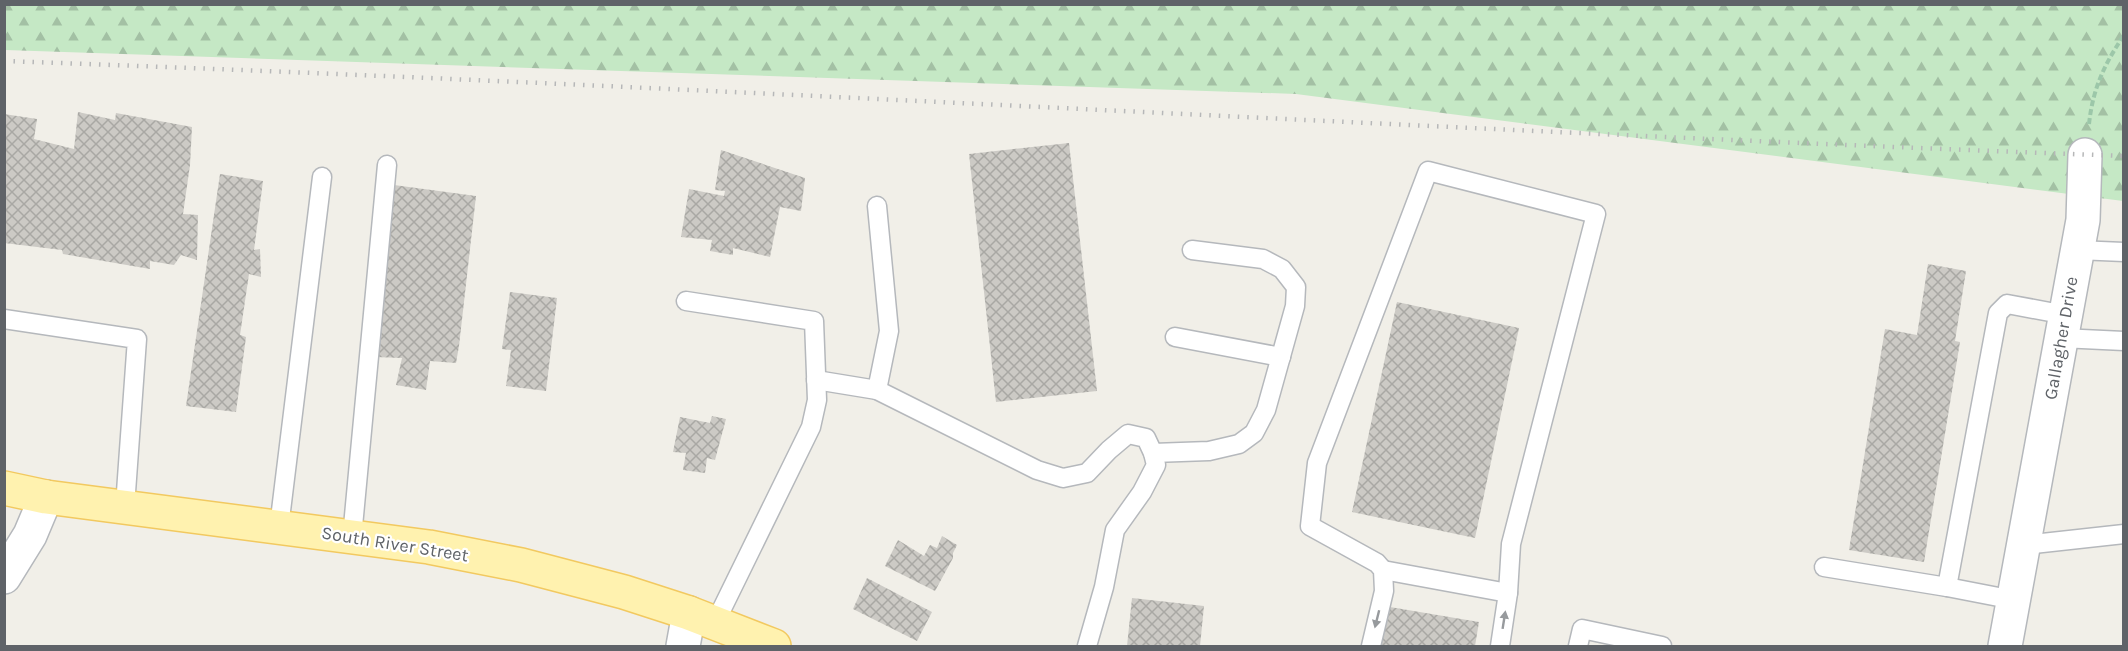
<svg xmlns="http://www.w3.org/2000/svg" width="2128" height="651" viewBox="0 0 2128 651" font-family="Karla,sans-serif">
  <defs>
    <pattern id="forest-firs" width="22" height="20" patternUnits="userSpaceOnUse" patternTransform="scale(1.5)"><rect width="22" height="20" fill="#c5e8c5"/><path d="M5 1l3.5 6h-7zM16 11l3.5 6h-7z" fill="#a3c0a4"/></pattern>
    <pattern id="building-cross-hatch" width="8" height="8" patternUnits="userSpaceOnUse" patternTransform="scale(1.5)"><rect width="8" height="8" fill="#cccac5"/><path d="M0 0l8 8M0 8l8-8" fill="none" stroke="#a9a8a4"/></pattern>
  </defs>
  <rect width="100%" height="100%" fill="#f1efe8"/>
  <!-- forest -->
  <path fill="url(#forest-firs)" d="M5 4 2123 5V201L1296 94 5 50Z"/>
  <!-- building -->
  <g fill="url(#building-cross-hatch)">
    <path d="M78 112 115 120 116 113 192 127 190 165 183 214 198 215 197 260 181 255 174 265 150 261V269L63 254 62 250 4 243V114L37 119 34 139 74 149Z"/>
    <path d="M1069 143 1097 391 996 402 969 154Z"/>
    <path d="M721 150 805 178 801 211 780 207 770 257 733 248V255L710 251 712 240 681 237 689 189 724 196 725 191 715 190Z"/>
    <path d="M220 174 263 181 254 250 260 249 261 277 249 274 240 335 246 337 236 412 186 406Z"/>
    <path d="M394 185 476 196 459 346 456 363 430 361 426 390 396 385 402 358 375 357Z"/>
    <path d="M1928 264 1966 271 1955 341 1960 342 1924 562 1849 550 1885 329 1917 335Z"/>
    <path d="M510 292 557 298 546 391 506 386 511 350 502 349Z"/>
    <path d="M1397 302 1519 328 1475 538 1352 512Z"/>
    <path d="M712 416 726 419 715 460 707 458 705 473 683 470 686 453 673 452 680 417 710 423Z"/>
    <path d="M942 536 957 545 953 553V558L935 591 885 566 898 540 924 556 930 545 937 548Z"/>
    <path d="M867 578 932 612 917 641 853 609Z"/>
    <path d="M1132 598 1204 606 1200 646H1127Z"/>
    <path d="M1384 606 1479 622 1475 646H1378Z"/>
  </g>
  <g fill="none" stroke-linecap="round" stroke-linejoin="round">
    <defs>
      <g id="service">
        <path d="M877 206 889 331 877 390 1037 470 1063 478 1087 473 1109 450 1128 434 1146 438 1153 453 1156 465 1142 492 1115 530 1104 587 1087 646"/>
        <path d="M2077 250 2124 252"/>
        <path d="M686 301 814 321 817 400 811 427 715 623"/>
        <path d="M4 319 137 339 125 506"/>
        <path d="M1175 337 1281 357"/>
        <path d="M2061 338 2124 341"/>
        <path d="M816 380 877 390"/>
        <path d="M1153 453 1209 451 1239 444 1254 433 1266 410 1295 306 1296 287 1282 269 1263 259 1192 250"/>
        <path d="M279 527 322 177"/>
        <path d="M352 537 387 165"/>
        <path d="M2024 545 2124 534"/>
        <path d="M1824 567 1947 587"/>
        <path d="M1383 570 1508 593"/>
        <path d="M2014 600 1947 587 1998 313 2007 304 2066 315"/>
        <path d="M1371 646 1384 591 1383 570 1377 563 1310 526 1317 463 1428 171 1596 214 1511 544 1508 593 1500 646"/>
        <path d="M1578 646 1582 629 1662 646"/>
      </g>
      <g id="minor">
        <path d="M4 577 30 535 46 497"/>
        <path d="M683 646 689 613"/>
        <path d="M2005 646 2083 220 2085 155"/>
      </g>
      <path id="primary" d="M4 488 46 497 429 547 521 565 624 592 689 613 774 646"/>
    </defs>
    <!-- service casing -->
    <use href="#service" stroke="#b5b8bc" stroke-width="21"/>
    <!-- minor casing -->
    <use href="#minor" stroke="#b5b8bc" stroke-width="36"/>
    <!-- primary casing -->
    <use href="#primary" stroke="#f2c960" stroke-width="36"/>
    <!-- path -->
    <path stroke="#9cc7a9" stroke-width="4" stroke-dasharray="6 3" stroke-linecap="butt" d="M2089 124C2093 88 2104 65 2124 35"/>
    <!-- service -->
    <use href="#service" stroke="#fff" stroke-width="18"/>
    <!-- minor -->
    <use href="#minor" stroke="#fff" stroke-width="33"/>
    <!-- primary -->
    <use href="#primary" stroke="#fff2af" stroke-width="33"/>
    <!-- rail -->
    <path stroke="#b6b7b8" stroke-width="4.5" stroke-dasharray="1.5 8" stroke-linecap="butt" d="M4 61C711 86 1417 130 2124 156"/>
  </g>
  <!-- one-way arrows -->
  <defs><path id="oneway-solid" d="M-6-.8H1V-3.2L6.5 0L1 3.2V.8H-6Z" transform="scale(1.5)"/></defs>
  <g fill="#979a9d">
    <use href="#oneway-solid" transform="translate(1377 619) rotate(104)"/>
    <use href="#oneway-solid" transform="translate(1504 620) rotate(-81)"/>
  </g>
  <g text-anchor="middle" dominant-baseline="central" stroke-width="4.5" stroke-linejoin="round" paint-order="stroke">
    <!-- street labels -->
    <g font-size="18" fill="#5f6368" stroke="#fff">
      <text transform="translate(2061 338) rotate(-80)">Gallagher Drive</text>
      <text transform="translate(395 544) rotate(9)">South River Street</text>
    </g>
  </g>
  <!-- border -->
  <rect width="2128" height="651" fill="none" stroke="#5f6368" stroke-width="12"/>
</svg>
